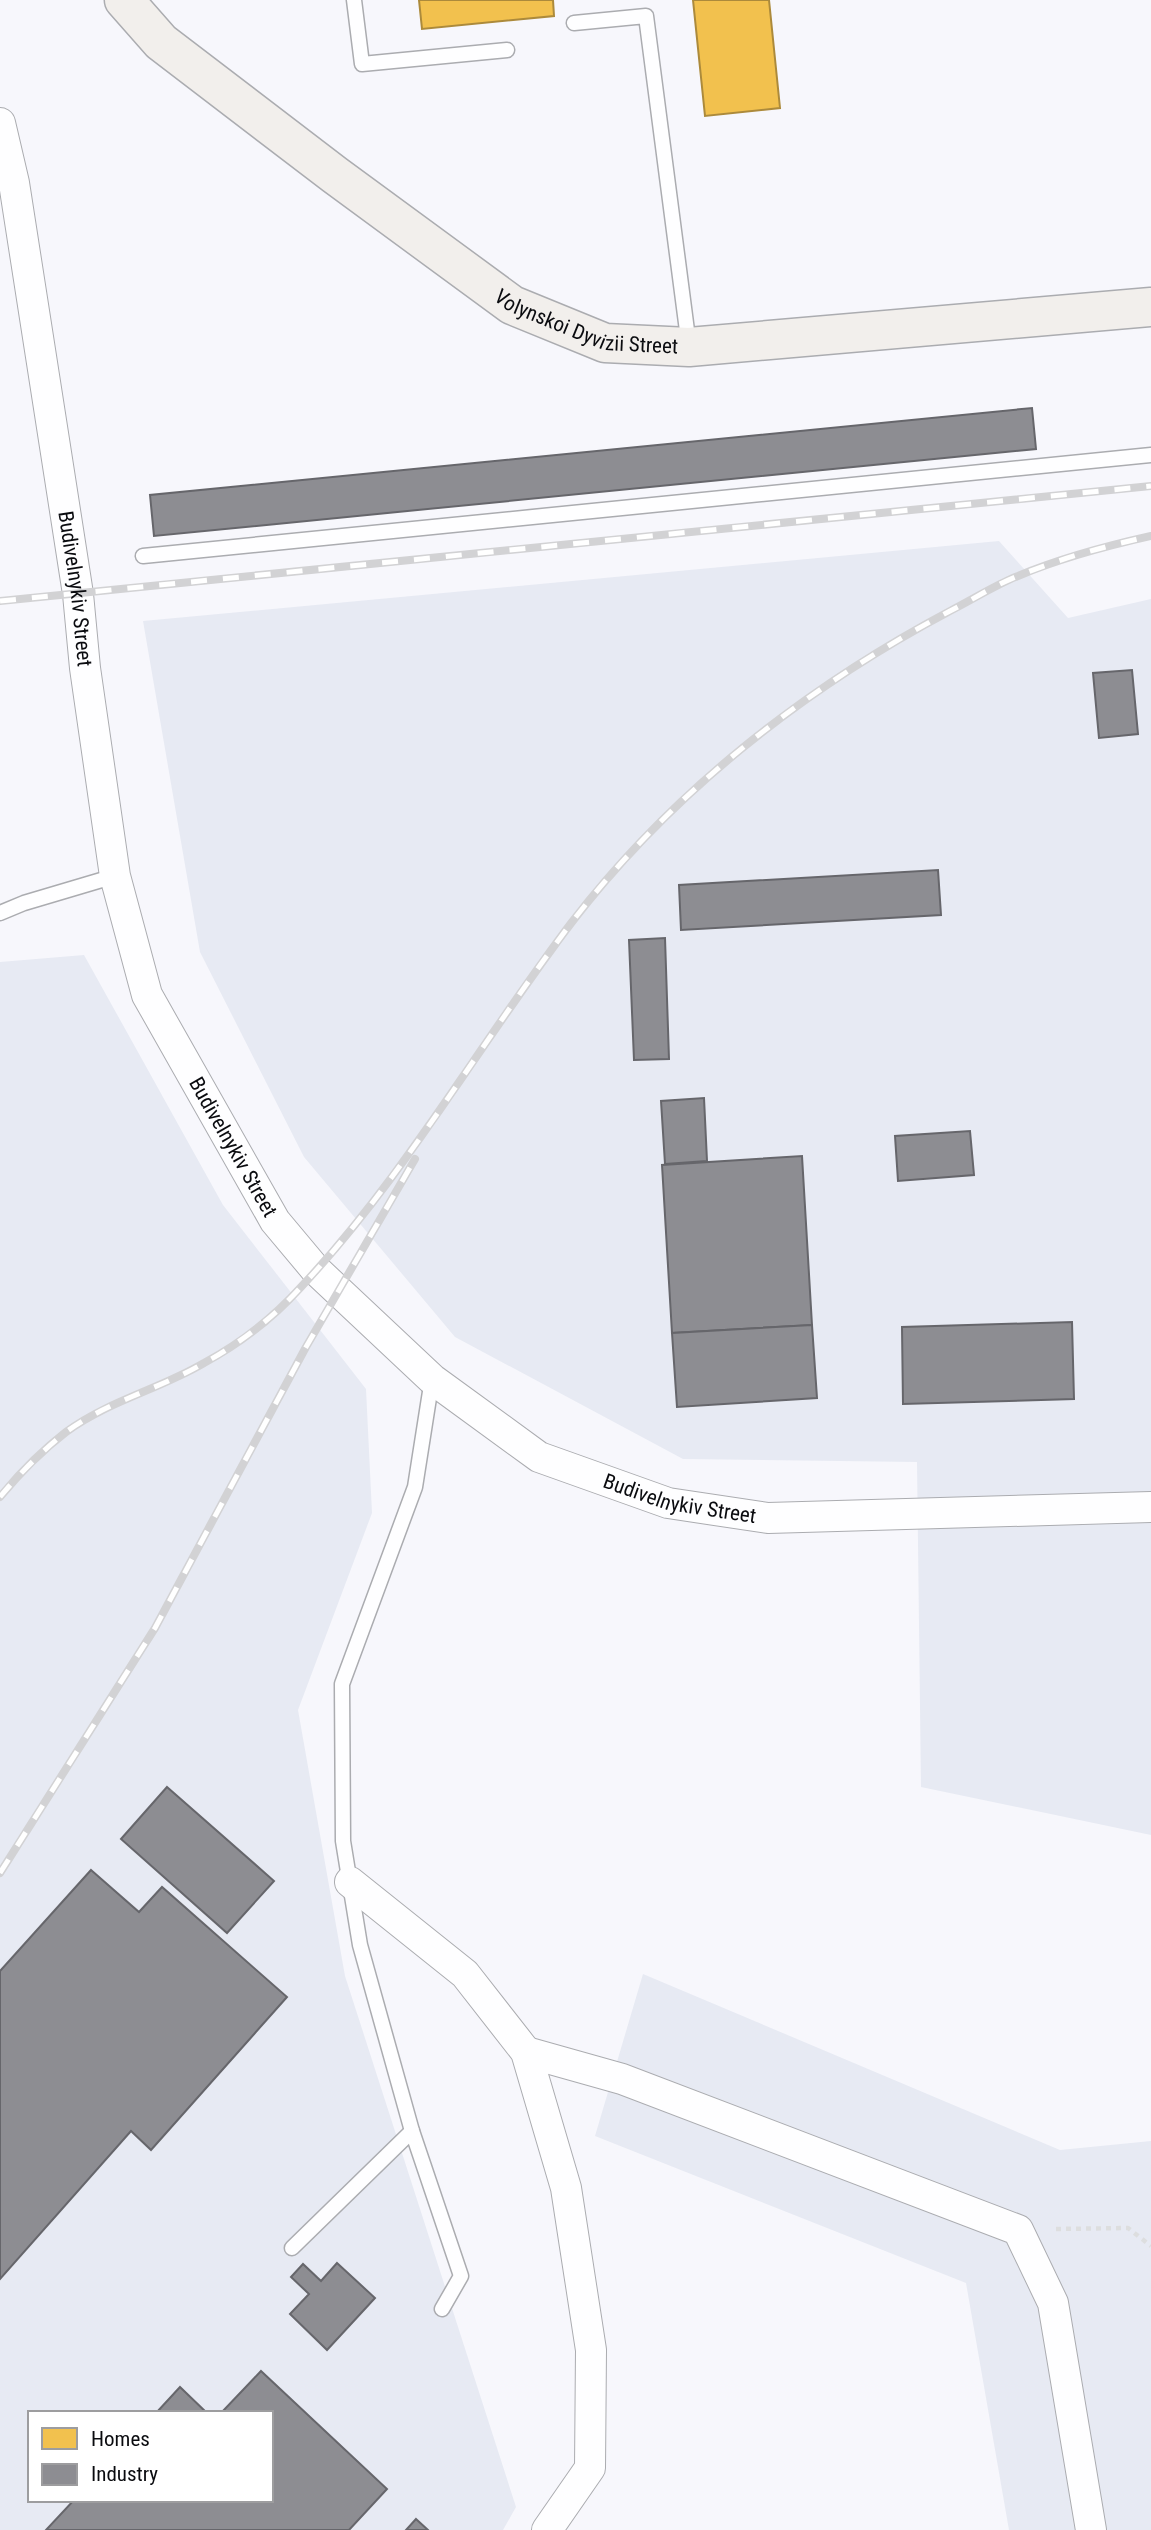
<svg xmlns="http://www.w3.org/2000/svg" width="1151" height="2530" viewBox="0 0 1151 2530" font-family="'Roboto Condensed',sans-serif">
  <rect width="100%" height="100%" fill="#f7f7fc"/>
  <!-- built -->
  <g fill="#e7eaf3" fill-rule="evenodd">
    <path d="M999 541 1068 618 1151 599V1835L921 1787 917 1462 683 1459 455 1337 304 1157 200 952 143 621Z"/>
    <path d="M84 955 223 1205 366 1389 372 1513 298 1710 345 1976 516 2507 503 2530H0V962ZM30 2413H271V2500H30Z"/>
    <path d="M643 1974 1060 2150 1151 2141V2530H1009L966 2283 595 2136Z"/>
  </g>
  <!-- homes -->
  <g fill="#f2c14e" stroke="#ac8a3b" stroke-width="2">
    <path d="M419 0H553L554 16 422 29Z"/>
    <path d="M693 0H769L780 108 705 116Z"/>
  </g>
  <!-- industry -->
  <g fill="#8d8d92" stroke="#66666b" stroke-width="2">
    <path d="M1032 408 1036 449 154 536 150 495Z"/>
    <path d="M1132 670 1138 734 1099 738 1093 673Z"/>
    <path d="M938 870 941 915 681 930 679 885Z"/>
    <path d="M665 938 669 1059 634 1060 629 940Z"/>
    <path d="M704 1098 707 1161 665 1164 661 1101Z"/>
    <path d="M970 1131 974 1175 898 1181 895 1136Z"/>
    <path d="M802 1156 812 1325 672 1333 662 1165Z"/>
    <path d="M1072 1322 1074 1399 903 1404 902 1327Z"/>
    <path d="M812 1325 817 1398 677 1407 672 1333Z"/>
    <path d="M167 1787 274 1881 227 1933 121 1839Z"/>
    <path d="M91 1870 139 1912 162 1887 287 1997 151 2150 131 2131 0 2279V1971Z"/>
    <path d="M337 2263 375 2298 327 2350 290 2314 309 2294 291 2277 303 2264 321 2281Z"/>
    <path d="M261 2371 387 2489 349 2530H46L74 2500H271V2413H221Z"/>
    <path d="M180 2387 207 2413H156Z"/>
    <path d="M416 2519 428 2530H406Z"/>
  </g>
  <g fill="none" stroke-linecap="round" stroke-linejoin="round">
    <defs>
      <g id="lane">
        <path d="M354 0 362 64 507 50"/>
        <path d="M574 23 646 16 689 346"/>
        <path d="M143 556 1151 455"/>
        <path d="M0 913 24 903 115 876"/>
        <path d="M432 1379 415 1487 342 1684 343 1841 360 1945 412 2131 461 2276 442 2309"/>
        <path d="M292 2248 412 2131"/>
      </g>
      <g id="street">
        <path id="s1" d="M0 123 14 183 78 594 85 668 115 876 147 995 275 1221 316 1270 432 1379 539 1457 668 1503 768 1518 1151 1507"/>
        <path d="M350 1882 465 1974 526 2052 566 2188 591 2350 590 2468 547 2530"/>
        <path d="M526 2052 622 2079 1018 2230 1053 2303 1091 2530"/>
      </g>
      <g id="secondary">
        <path id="s2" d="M124 0 161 42 335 175 512 305 605 343 689 347 1151 307"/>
      </g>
    </defs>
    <!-- lane casing -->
    <use href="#lane" stroke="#abacb0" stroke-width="17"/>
    <!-- street casing -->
    <use href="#street" stroke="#abacb0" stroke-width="32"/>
    <!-- secondary casing -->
    <use href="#secondary" stroke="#abacb0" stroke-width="41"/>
    <!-- path -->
    <path stroke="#dddedf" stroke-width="4.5" stroke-dasharray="5 5" stroke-linecap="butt" d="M1056 2229 1128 2228 1151 2246"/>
    <!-- lane -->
    <use href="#lane" stroke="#fefeff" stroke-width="14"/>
    <!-- street -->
    <use href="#street" stroke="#fefeff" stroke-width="30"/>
    <!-- secondary -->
    <use href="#secondary" stroke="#f2efec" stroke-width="38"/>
    <defs>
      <g id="rail">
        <path d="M0 601 1151 486"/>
        <path d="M0 1497C18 1475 44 1449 66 1432 108 1401 160 1389 204 1363 239 1344 274 1317 301 1287 405 1176 480 1043 572 922 672 792 805 688 950 611 972 600 995 585 1018 576 1061 558 1106 546 1151 536"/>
        <path d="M0 1873 155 1628 306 1347 415 1159"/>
      </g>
    </defs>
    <!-- rail casing -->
    <use href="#rail" stroke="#d2d2d4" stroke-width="8"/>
    <!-- rail -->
    <use href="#rail" stroke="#fff" stroke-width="5" stroke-dasharray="16" stroke-linecap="butt"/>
  </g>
  <g text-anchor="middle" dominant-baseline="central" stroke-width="7" stroke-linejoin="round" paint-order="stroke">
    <!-- street labels -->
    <g font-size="21" fill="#0a0b0f" stroke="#fff">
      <text stroke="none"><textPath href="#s2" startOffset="572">Volynskoi Dyvizii Street</textPath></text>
      <text stroke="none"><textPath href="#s1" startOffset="472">Budivelnykiv Street</textPath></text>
      <text stroke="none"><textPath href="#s1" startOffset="1060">Budivelnykiv Street</textPath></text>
      <text stroke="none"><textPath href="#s1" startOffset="1648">Budivelnykiv Street</textPath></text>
    </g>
  </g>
  <!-- legend -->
  <rect x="28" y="2411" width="245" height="91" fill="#ffffff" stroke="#9d9d9f" stroke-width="2"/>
  <rect x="42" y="2428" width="35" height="21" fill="#f2c14e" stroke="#9d9d9f" stroke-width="2"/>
  <text x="91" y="2446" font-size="21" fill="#0a0b0f">Homes</text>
  <rect x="42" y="2464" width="35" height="21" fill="#8d8d92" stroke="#9d9d9f" stroke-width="2"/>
  <text x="91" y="2481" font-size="21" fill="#0a0b0f">Industry</text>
</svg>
